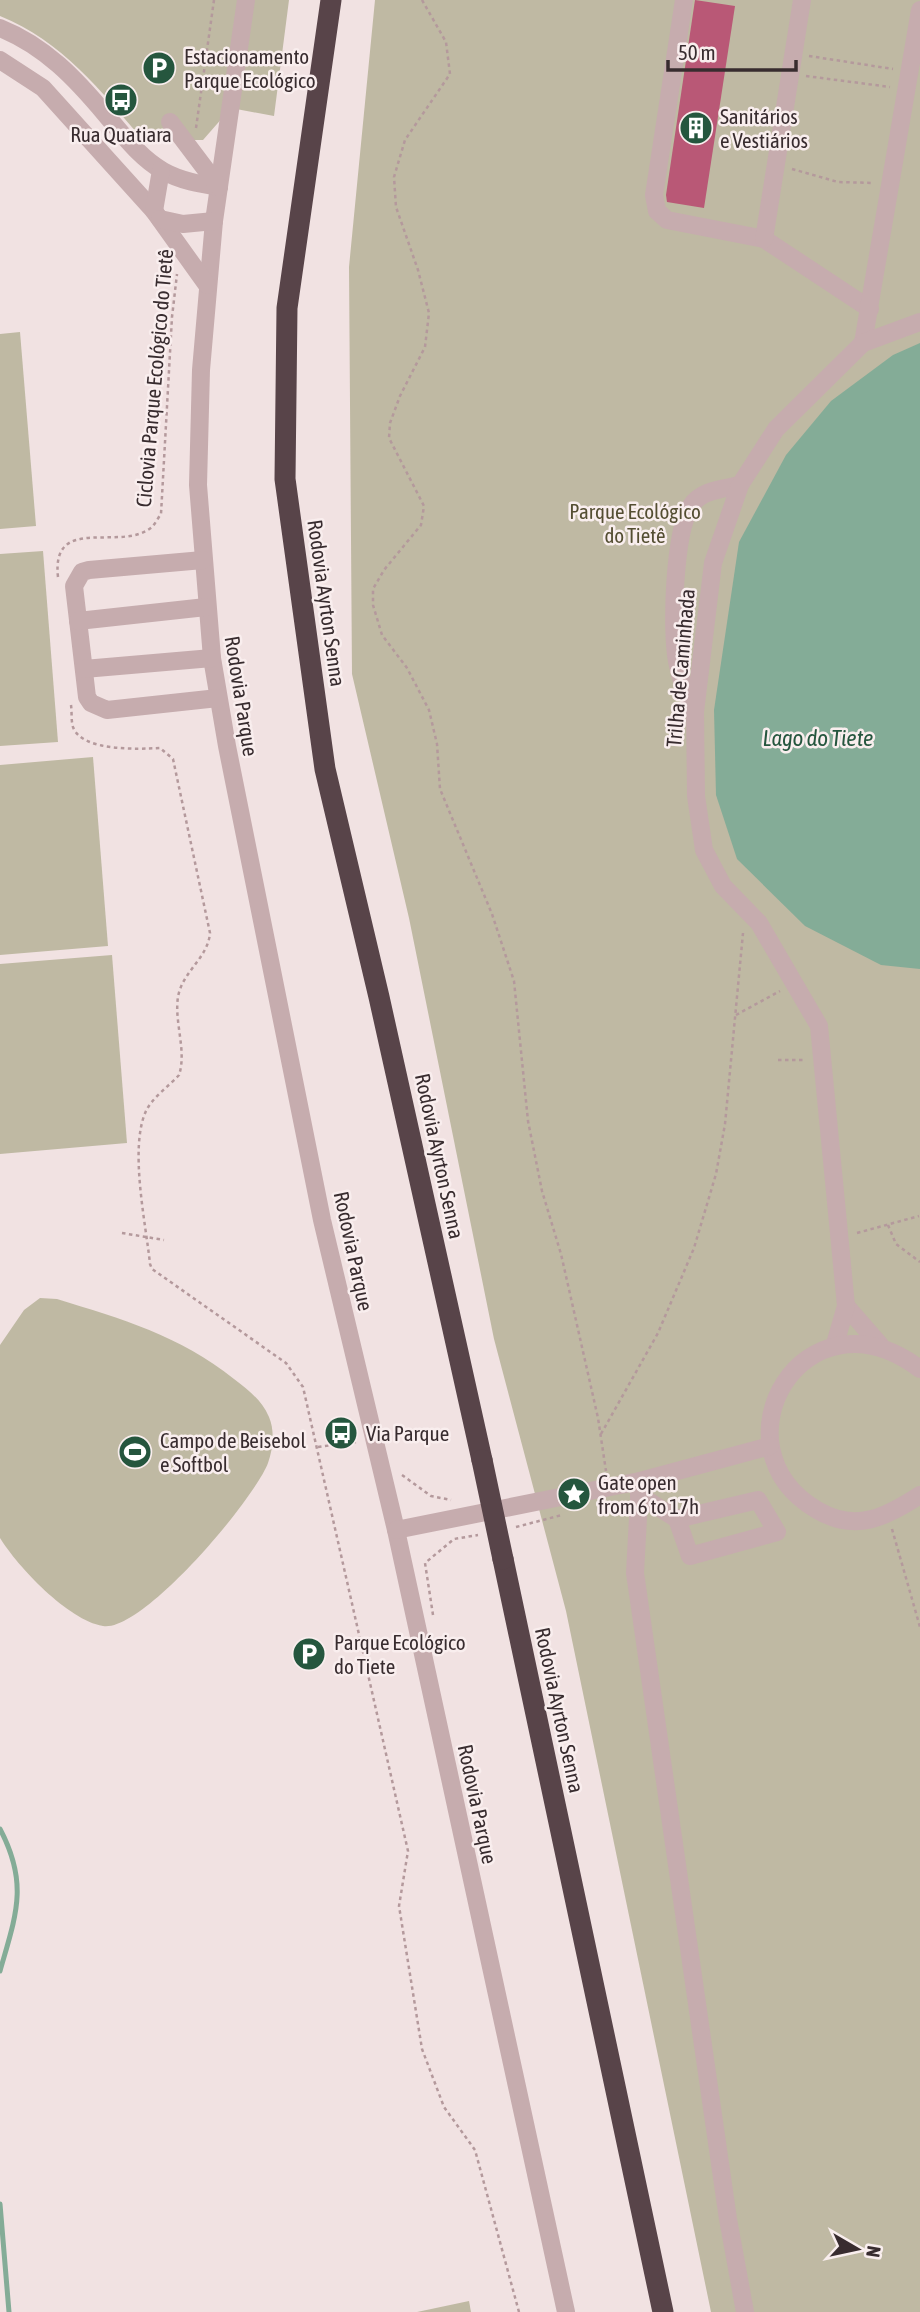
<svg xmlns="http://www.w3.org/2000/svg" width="920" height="2312" viewBox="0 0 920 2312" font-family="'Asap Condensed',sans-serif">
  <rect width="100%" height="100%" fill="#f1e2e2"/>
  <!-- green -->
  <g fill="#bfb9a3">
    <path d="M0 0H289L274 116 231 108 203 140H143C101 91 62 41 0 16Z"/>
    <path d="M375 0H920V2312H711L566 1611 494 1339 409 918 352 674 349 267Z"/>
    <path d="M20 332 36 526 0 529V334Z"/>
    <path d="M43 551 58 742 0 746V554Z"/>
    <path d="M93 757 108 946 0 955V765Z"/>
    <path d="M112 955 127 1143 0 1154V964Z"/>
    <path d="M40 1298 57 1299C122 1319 179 1335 234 1379 248 1390 261 1399 269 1417 275 1431 273 1449 268 1463 254 1500 142 1633 103 1626 68 1620 18 1567 0 1538V1345L24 1310Z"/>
    <path d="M469 2301 471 2312H417Z"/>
  </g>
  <!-- water -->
  <path fill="#84ac97" d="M920 343V969L881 965 805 926 737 859 716 795 714 710 739 542 786 455 831 401 893 355Z"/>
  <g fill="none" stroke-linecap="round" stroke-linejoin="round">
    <!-- stream -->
    <g stroke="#84ac97" stroke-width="5">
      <path d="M0 1829C29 1884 16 1915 0 1971"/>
      <path d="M0 2204 9 2312"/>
    </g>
  </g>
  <!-- building -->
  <path fill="#b95876" d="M695 0 735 6 704 208 667 202 666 195Z"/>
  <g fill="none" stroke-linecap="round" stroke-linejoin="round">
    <!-- path -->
    <g stroke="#b4999c" stroke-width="2.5" stroke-dasharray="3.5 3.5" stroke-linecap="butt">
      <path d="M422 0 446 42 450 74 405 140 394 177 396 207 418 270 429 313 425 347 400 396 390 423 389 438 424 506 421 525 384 570 373 589V605L382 635 407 668 429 710 437 744 440 789 492 914 514 981 528 1121 542 1191 561 1254 598 1418 606 1471"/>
      <path d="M809 56 893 69"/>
      <path d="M806 76 890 87"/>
      <path d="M196 128 214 0"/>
      <path d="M792 169 838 182 874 183"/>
      <path d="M58 577C51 513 121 553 152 527 155 524 158 518 161 514L172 317 177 274"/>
      <path d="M71 705C72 712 71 721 73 727 82 752 139 749 160 748L173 759 210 933C208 958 182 972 178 997 174 1022 187 1051 179 1075 169 1086 152 1098 146 1111 129 1148 146 1224 150 1264L152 1269 286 1363 303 1387 408 1851 399 1906 422 2049 444 2107 475 2150 519 2312"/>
      <path d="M736 1015 780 991"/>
      <path d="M778 1060H806"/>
      <path d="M888 1225 896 1244 920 1262"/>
      <path d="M122 1233 164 1240"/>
      <path d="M857 1233 919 1216"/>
      <path d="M601 1434 658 1333 694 1248 716 1174 725 1124 743 933"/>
      <path d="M318 1447 356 1442"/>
      <path d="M402 1475 431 1496 451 1500"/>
      <path d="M516 1527 562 1515"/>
      <path d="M892 1529 920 1627"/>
      <path d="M433 1615 425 1563 454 1539 478 1535"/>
    </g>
    <!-- minor -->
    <g stroke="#c6acae" stroke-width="18">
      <path d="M246 0 214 221 201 370 198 485 212 658 227 746 322 1220 396 1530 566 2312"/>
      <path d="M684 0 654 195 657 211 667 220 764 239 870 309"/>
      <path d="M0 28C45 46 76 79 106 115 123 135 140 158 163 171 181 181 200 184 219 187"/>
      <path d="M0 60 43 88 154 211 207 285"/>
      <path d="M170 122 219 187"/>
      <path d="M154 211 161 170"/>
      <path d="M160 219 183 224 214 221"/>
      <path d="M764 239 802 0"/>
      <path d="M863 343 920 10"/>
      <path d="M203 560 89 570 82 572 74 586 87 697 91 703 107 710 218 698"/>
      <path d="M78 621 206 607"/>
      <path d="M84 669 212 658"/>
      <path d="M695 712C687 695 680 680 677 661 671 630 674 532 691 506 701 490 723 489 740 485"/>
      <path d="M846 1306 880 1345"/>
      <path d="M835 1344 846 1306 819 1026 759 923 723 886 704 850 696 796 695 712 713 563 740 485 776 429 863 343 920 322"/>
      <path d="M920 1369C804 1282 709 1446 817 1510 856 1533 886 1517 920 1495"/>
      <path d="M640 1481 635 1573 728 2219 745 2312"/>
      <path d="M639 1495 677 1519 690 1556 777 1532 758 1500 677 1519"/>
      <path d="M396 1530 640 1481 770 1446"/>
    </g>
    <!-- highway -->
    <g stroke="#584449" stroke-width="21">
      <path d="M331 0 287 308 285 479 325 769 379 997 482 1460"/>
      <path d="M503 1559 663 2312"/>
    </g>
    <!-- highway-bridge -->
    <path stroke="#584449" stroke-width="21" d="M482 1460 503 1559"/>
  </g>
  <!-- icons -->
  <defs>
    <symbol id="parking-disc" viewBox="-11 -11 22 22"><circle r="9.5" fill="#25563e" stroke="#f9eeee"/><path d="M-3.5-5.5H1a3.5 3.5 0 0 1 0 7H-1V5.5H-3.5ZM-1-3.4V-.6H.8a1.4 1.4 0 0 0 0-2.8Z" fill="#fff"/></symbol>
    <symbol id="bus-disc" viewBox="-11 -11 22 22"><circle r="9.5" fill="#25563e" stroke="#f9eeee"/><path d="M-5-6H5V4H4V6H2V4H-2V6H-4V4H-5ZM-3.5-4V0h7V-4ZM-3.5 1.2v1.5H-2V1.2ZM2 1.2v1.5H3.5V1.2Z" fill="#fff"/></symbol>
    <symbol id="building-disc" viewBox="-11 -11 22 22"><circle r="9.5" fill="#25563e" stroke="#f9eeee"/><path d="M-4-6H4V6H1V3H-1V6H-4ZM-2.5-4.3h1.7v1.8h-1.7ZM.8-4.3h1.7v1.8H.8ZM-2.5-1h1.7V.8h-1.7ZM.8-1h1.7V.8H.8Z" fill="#fff"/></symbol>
    <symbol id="stadium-disc" viewBox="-11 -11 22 22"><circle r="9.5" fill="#25563e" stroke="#f9eeee"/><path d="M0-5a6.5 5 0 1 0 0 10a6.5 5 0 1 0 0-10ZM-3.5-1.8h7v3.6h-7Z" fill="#fff"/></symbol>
    <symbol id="sight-disc" viewBox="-11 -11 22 22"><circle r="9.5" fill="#25563e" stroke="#f9eeee"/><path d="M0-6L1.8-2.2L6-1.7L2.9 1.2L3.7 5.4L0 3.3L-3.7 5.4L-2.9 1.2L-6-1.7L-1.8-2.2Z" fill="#fff"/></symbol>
  </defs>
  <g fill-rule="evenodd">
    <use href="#parking-disc" x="140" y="49" width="38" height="38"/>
    <use href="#bus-disc" x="102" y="81" width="38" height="38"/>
    <use href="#building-disc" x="677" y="109" width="38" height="38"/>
    <use href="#bus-disc" x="322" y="1414" width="38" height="38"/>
    <use href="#stadium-disc" x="116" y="1433" width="38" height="38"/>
    <use href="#sight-disc" x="555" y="1475" width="38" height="38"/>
    <use href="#parking-disc" x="290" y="1635" width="38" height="38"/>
  </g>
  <g text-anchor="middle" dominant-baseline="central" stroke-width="5" stroke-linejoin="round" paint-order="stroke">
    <!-- poi labels -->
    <g font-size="21" fill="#382c2f" stroke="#f9eeee" text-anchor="start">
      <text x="184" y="56">Estacionamento<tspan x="184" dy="24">Parque Ecológico</tspan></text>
      <text x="720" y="116">Sanitários<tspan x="720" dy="24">e Vestiários</tspan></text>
      <text x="121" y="134" text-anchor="middle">Rua Quatiara</text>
      <text x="366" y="1433">Via Parque</text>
      <text x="160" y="1440">Campo de Beisebol<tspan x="160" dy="24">e Softbol</tspan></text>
      <text x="598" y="1482">Gate open<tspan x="598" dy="24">from 6 to 17h</tspan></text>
      <text x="334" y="1642">Parque Ecológico<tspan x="334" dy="24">do Tiete</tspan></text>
    </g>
    <!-- street labels -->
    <g font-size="21" fill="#382c2f" stroke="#f9eeee">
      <text transform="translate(154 378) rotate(-85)">Ciclovia Parque Ecológico do Tietê</text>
      <text transform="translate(327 603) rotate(82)">Rodovia Ayrton Senna</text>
      <text transform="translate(680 668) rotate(-85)">Trilha de Caminhada</text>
      <text transform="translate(242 696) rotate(81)">Rodovia Parque</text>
      <text transform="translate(440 1156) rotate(78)">Rodovia Ayrton Senna</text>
      <text transform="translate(354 1251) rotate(78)">Rodovia Parque</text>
      <text transform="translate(560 1710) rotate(78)">Rodovia Ayrton Senna</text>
      <text transform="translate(478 1804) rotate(78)">Rodovia Parque</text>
    </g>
    <!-- park labels -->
    <g font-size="21" fill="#544e32" stroke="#f9eeee">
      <text x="635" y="511">Parque Ecológico<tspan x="635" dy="24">do Tietê</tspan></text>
    </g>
    <!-- water labels -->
    <g font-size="23" font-style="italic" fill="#25563e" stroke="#f9eeee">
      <text x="818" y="738">Lago do Tiete</text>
    </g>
  </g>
  <!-- north arrow -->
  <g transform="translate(857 2249) rotate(99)" stroke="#f9eeee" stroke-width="5" paint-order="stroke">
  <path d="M0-5L12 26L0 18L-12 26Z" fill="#382c2f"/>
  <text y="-10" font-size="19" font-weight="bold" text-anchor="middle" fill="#382c2f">N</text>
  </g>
  <!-- scale -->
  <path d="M668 60v10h128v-10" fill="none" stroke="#382c2f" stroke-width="3.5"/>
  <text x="678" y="60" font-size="21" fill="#382c2f" stroke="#f9eeee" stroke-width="5" paint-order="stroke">50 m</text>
</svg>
